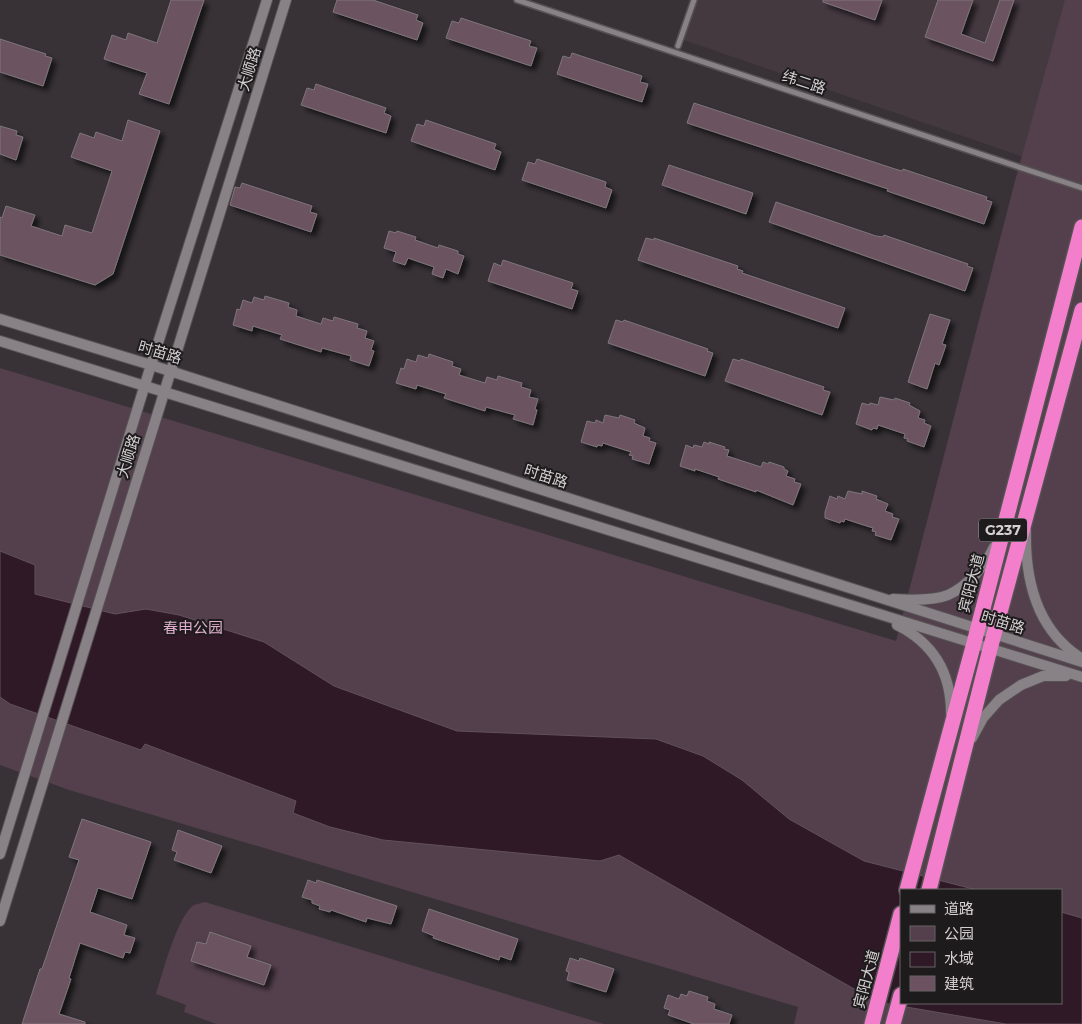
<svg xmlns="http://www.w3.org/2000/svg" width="1082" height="1024" viewBox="0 0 1082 1024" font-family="Montserrat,'Noto Sans SC',sans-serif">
  <defs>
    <filter id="shadow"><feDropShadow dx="4.5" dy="4.5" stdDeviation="2.5" flood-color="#0009"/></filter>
  </defs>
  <rect width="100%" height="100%" fill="#383236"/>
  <!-- built -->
  <path fill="#453940" d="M694 0H1081L1038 162 681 39Z"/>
  <!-- green -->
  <g fill="#53404c" fill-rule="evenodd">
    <path d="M1065 0H1082V1024H794L798 1007 69 790 0 765V368L896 641 1015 181ZM901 890H1061V1003H901Z"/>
    <path d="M205 902 604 1024H216L184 1012 186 1005 156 994C162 975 178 914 194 905 197 904 202 903 205 902Z"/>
  </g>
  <!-- water -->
  <path fill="#2f1927" stroke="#60505a" d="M0 551 35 565V594L115 614 146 609 179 615 264 642 334 686 457 731 656 739 703 756 742 780 789 819 864 861 977 890H901V1003H1061V912L1082 918V1024H1006L877 1002 619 855 600 861 383 840 330 827 293 813 296 801 145 744 141 750 10 704 0 697Z"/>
  <!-- building -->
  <g fill="#6c5261" stroke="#7d767a" filter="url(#shadow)">
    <path d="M171 0H204L169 104 139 94 147 73 104 59 112 35 126 40 128 33 157 43Z"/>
    <path d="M337 0H373L418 15 416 20 423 23 417 40 333 12Z"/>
    <path d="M823 0H882L875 20 823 2Z"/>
    <path d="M938 0H973L961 34 985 43 1000 0H1014L993 61 925 37Z"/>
    <path d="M461 18 531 41 529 46 537 48 531 66 446 38 452 21 459 23Z"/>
    <path d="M0 39 46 54 45 56 52 58 43 86 0 72Z"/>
    <path d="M572 53 642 76 640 82 648 84 642 102 557 74 563 56 570 58Z"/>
    <path d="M316 84 386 108 384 113 391 116 386 133 301 105 307 88 314 90Z"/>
    <path d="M694 103 895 169 902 171 903 169 987 197 986 200 992 202 984 224 887 191 888 189 687 123Z"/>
    <path d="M128 120 160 131 113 274 95 285 0 255V217L2 218 6 206 35 215 31 226 62 236 65 225 92 233 112 171 71 157 80 133 94 138 96 132 122 141Z"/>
    <path d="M426 120 496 144 494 149 501 152 495 170 411 141 417 124 424 126Z"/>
    <path d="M0 126 17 131 16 135 23 137 16 160 0 154Z"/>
    <path d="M537 159 606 182 605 187 612 190 606 208 522 180 528 162 535 164Z"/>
    <path d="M669 165 753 193 746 214 662 185Z"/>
    <path d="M242 183 312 206 310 212 317 214 311 232 230 205 235 187 240 188Z"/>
    <path d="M776 202 876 236 883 237 884 235 968 264 967 266 973 268 965 291 769 222Z"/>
    <path d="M389 231 396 233 397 231 416 237 415 240 438 248 439 245 458 251V254L464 256 458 274 446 269 443 278 432 274 434 267 408 258 405 265 393 261 396 252 384 248Z"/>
    <path d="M646 238 654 240V238L738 266 737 269 743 271 742 273 845 308 838 328 638 260Z"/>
    <path d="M503 260 573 283 571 289 578 291 572 309 488 281 494 263 501 266Z"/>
    <path d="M265 296 289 303 288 307 297 310 296 316 321 324 323 318 333 321 334 317 358 324 357 328 367 331 365 338 374 341 371 350 374 351 369 366 350 360 351 356 322 348 321 352 280 339 282 335 253 326 252 331 233 325 237 309 240 310 243 300 252 303 254 297 264 300Z"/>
    <path d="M930 314 950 320 942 344 946 345 939 365 935 363 927 389 908 382Z"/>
    <path d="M616 320 623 322 624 320 708 349 707 351 713 353 705 376 608 343Z"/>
    <path d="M429 354 453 362 452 366 461 369 459 375 485 383 487 377 497 380 498 376 522 383 521 387 531 390 529 397 538 399 535 409 537 410 533 425 513 419 515 415 486 407 485 411 444 398 446 394 417 385 416 389 396 383 401 368 404 369 407 359 416 362 418 355 428 358Z"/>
    <path d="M733 359 740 361 741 359 824 387 823 390 830 392 822 415 725 381Z"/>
    <path d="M880 397 894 400 895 398 910 403 909 405 920 411 918 418 925 420 924 423 931 426 924 447 907 441 908 439 904 438 905 434 878 425 877 429 873 428 872 430 856 424 862 403 869 405 870 403 878 405Z"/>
    <path d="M605 415 619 418 620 415 635 420 634 423 645 428 643 436 650 438 649 441 656 443 649 464 632 459 633 456 629 455 631 452 603 443 602 446 598 445 597 447 581 442 587 421 595 423 596 420 603 423Z"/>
    <path d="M704 442 709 444V442L725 447 724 449 729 450 727 456 761 467 763 462 768 464 769 462 784 467V469L788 471 786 476 795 479 794 482 801 484 793 505 756 490V492L718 479 719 477 695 469V471L680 466 686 445 693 448 694 445 702 447Z"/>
    <path d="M848 491 862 494V491L877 496 876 499 888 504 885 511 893 514 892 517 899 519 891 540 875 535 876 532 872 531 873 528 845 519 844 522 841 521 840 523 825 518V512L830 496 837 499 838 496 845 499Z"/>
    <path d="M82 819 151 842 132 899 98 888 90 912 127 925 124 935 135 938 130 953 125 952 123 958 80 943 69 978 71 979 59 1014 85 1022V1024H22L40 969H42L79 860 69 857Z"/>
    <path d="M178 830 222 846 211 873 174 860 177 852 172 850Z"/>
    <path d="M308 880 316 883 317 880 397 906 391 924 367 918 366 922 331 910 330 912 319 909 320 906 312 903V900L302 897Z"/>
    <path d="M429 909 518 939 511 960 500 956 499 960 433 938 434 936 422 931Z"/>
    <path d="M210 932 251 946 247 957 271 965 264 985 191 961 197 942 206 944Z"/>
    <path d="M570 958 579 961 580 958 614 969 606 992 567 980 569 972 566 971Z"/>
    <path d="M689 991 708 997 707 1001 715 1004 714 1009 732 1015 729 1024H694L668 1015 670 1010 664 1008 668 995 679 999 681 994 687 996Z"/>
  </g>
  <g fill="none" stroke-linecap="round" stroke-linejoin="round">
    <defs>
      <g id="street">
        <path d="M517 0 1082 188"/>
        <path d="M678 46 694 0"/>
      </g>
      <g id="secondary">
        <path d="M0 319 151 365 1082 662"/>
        <path d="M0 341 1082 677"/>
        <path d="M1026 531C1025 582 1037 630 1081 658"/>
        <path d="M893 599C909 600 933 601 948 595 968 586 985 566 994 547"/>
        <path d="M897 625C933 643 951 673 951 713"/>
        <path d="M972 738 983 718 999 700 1021 685 1043 676H1066"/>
        <path d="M0 854 151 365 267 0"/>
        <path d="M0 921 286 0"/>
      </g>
      <g id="highway">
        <path d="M907 890 974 643 1082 227"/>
        <path d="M929 890 990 649 1082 310"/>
        <path d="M872 1024 901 914"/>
        <path d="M893 1024 901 995"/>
      </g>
    </defs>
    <!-- street casing -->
    <use href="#street" stroke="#565153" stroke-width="8"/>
    <!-- secondary casing -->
    <use href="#secondary" stroke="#565153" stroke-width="12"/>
    <!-- highway casing -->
    <use href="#highway" stroke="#565153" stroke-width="18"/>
    <!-- street -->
    <use href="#street" stroke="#888185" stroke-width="5"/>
    <!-- secondary -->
    <use href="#secondary" stroke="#888185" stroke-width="10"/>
    <!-- highway -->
    <use href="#highway" stroke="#f37fcc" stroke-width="15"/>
  </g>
  <g text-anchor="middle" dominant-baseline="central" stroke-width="4" stroke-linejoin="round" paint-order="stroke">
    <!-- shield labels -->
    <rect fill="#1e1b1d" stroke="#9d9a9c" stroke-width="1" x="979" y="518.5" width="48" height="23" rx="4"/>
    <g font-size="14" font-weight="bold" fill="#d4d0d2">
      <text x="1003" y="530">G237</text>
    </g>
    <!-- street labels -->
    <g font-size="15" fill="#d4d0d2" stroke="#1e1b1d">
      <text transform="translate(249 69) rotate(-73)">大顺路</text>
      <text transform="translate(804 82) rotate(18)">纬二路</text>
      <text transform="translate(160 352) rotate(17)">时苗路</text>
      <text transform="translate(128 456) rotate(-73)">大顺路</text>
      <text transform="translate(546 476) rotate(18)">时苗路</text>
      <text transform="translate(971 583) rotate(-75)">宾阳大道</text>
      <text transform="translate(1003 622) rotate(17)">时苗路</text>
      <text transform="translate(866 979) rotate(-75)">宾阳大道</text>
    </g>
    <!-- park labels -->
    <g font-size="15" fill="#e3afcf" stroke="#1e1b1d">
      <text x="193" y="627">春申公园</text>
    </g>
  </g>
  <!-- legend -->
  <rect x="900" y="889" width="162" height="115" fill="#1e1b1d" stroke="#676365"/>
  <rect x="910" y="905" width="25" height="8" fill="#888185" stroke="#676365"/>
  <text x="944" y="914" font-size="15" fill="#d4d0d2">道路</text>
  <rect x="910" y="926" width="25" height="15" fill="#53404c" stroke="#676365"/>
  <text x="944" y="939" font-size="15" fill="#d4d0d2">公园</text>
  <rect x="910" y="952" width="25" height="15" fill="#2f1927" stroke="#676365"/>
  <text x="944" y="964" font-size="15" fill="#d4d0d2">水域</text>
  <rect x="910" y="976" width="25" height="15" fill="#6c5261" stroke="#676365"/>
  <text x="944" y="989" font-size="15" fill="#d4d0d2">建筑</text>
</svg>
